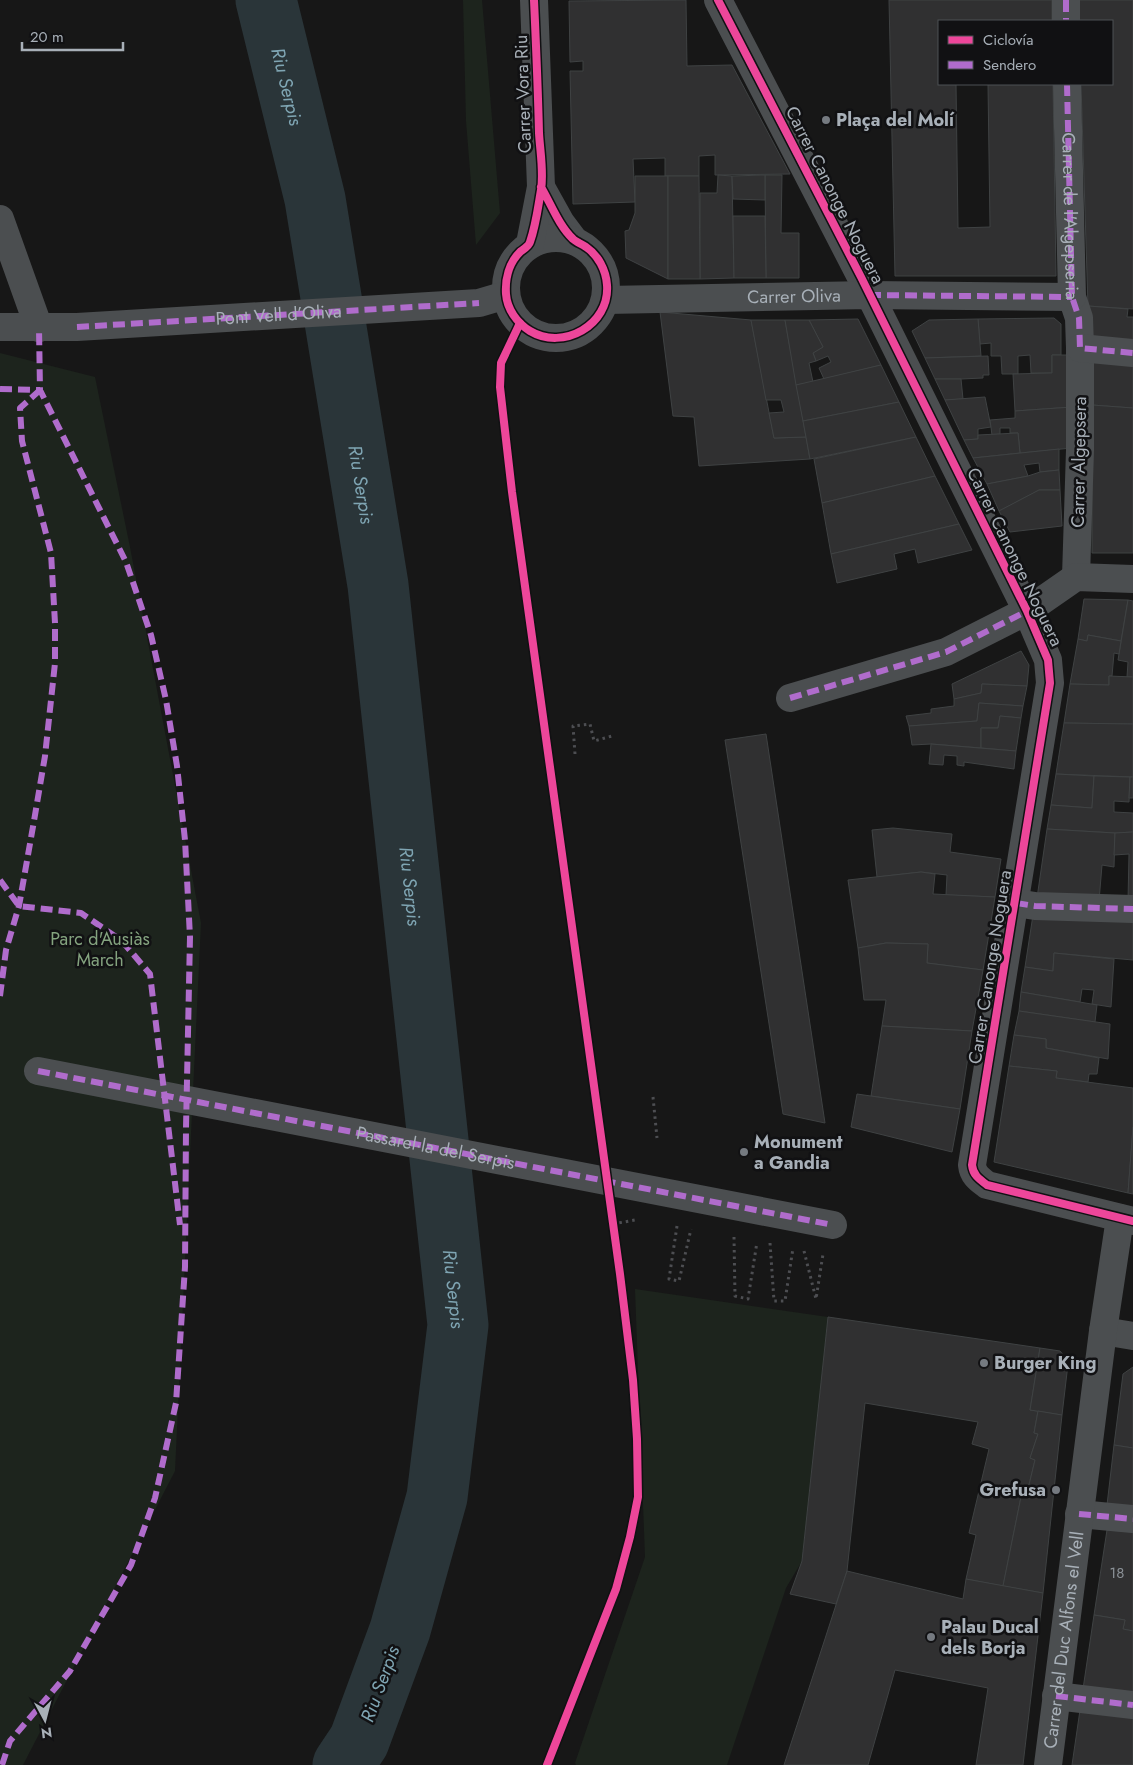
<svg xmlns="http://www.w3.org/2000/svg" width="1133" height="1765" viewBox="0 0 1133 1765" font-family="Jost,sans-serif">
  <rect width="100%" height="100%" fill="#171717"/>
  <!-- green -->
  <g fill="#1d241d">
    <path d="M463 0H482L500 213 476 245 466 121Z"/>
    <path d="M0 353 95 377 130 547 201 923 175 1471 23 1765H0Z"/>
    <path d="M635 1289 828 1317 802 1561 786 1588 727 1765H576L575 1763 645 1557Z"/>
  </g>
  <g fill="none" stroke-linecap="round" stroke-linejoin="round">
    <!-- river -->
    <path stroke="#2a3539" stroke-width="61" id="s1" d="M266 0 315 199 378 585 458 1325 437 1497 400 1630 359 1741 343 1765"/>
  </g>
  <!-- building -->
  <g fill="#303031" stroke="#3f4243">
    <path d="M686 0 687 66 732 65 790 174 715 175V155L699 156V176H665V158L633 159 635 202 573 204 570 71H583V61L570 62 569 1Z"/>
    <path d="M889 0H1052V21H939V84H956L958 228 990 227 988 84H1053L1056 276H895Z"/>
    <path d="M1078 0H1133V309L1088 306 1081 84H1112V21H1079Z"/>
    <path d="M718 175 732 176 734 278 700 279V193H717Z"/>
    <path d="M765 175H782L781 233H799V278H766Z"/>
    <path d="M765 175V200L733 199 732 176Z"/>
    <path d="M635 176H668V279L626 258 625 231 629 230 635 213Z"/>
    <path d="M668 176H699L700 279H668Z"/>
    <path d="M733 216H765L766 278H734Z"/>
    <path d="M1088 306 1128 309 1127 317H1133V344L1088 340Z"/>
    <path d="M660 312 751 320 774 438 806 437 810 459 699 466 694 417 673 416Z"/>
    <path d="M1054 318 1061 324V355H1052V373H1031L1030 355 1018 356V374H1002L1001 356H991V343L980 344 978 319Z"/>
    <path d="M858 319 881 365 824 379 819 368 831 362 828 356 816 361 813 353 823 347 809 320Z"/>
    <path d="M978 319 981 356 925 358 912 331 929 320Z"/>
    <path d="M751 320H785L806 437 774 438 769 413 784 412 781 400H766Z"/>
    <path d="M785 320H809L823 347 813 353 816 361 809 363 813 382 796 385Z"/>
    <path d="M1052 355H1072V407L1015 411 1013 374 1052 373Z"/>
    <path d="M988 356 989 375H983V378L961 379H935L925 358Z"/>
    <path d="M1089 359 1133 363V408L1092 405Z"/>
    <path d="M881 365 899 402 803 421 796 385Z"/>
    <path d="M935 379H961L963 399 945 400Z"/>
    <path d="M985 397 991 427 978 429V439L964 440 945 400Z"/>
    <path d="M899 402 916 437 810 459 803 421Z"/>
    <path d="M1092 405 1133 408V553H1092Z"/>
    <path d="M1072 407V448L1020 453 1018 433H1010V428H1000V434L992 435 990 420 1015 418V411Z"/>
    <path d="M1018 433 1020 453 973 458 964 440 978 439V435Z"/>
    <path d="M916 437 935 476 822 503 814 459Z"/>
    <path d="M1059 449V470L1040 472 1039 463 1024 465 1028 476 987 484 973 458Z"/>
    <path d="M1059 470 1060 490H1039L999 511 987 484 1028 476 1040 472Z"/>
    <path d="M935 476 959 524 831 554 822 503Z"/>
    <path d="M1039 490H1060L1062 526 1010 532 999 511Z"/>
    <path d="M959 524 972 550 918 563 915 549 894 554 897 569 837 583 831 554Z"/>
    <path d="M1084 599 1128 600 1121 641 1088 635 1087 641 1078 639Z"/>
    <path d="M1128 600 1133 601V677H1127L1128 662 1118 660Z"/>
    <path d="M1088 635 1121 641 1119 654 1114 653 1112 676H1109V685L1070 684 1078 639 1087 641Z"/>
    <path d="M1021 651 1029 665 1027 686 982 684 981 693 954 699 952 684Z"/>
    <path d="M1109 676 1133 677V724L1064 723 1070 684 1109 685Z"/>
    <path d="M982 684 1027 686 1023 706 979 703 977 721 909 726 906 716 931 713V709L954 706V699L981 693Z"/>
    <path d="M979 703 1023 706 1021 718 1000 716 998 728H981V748L931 744 912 745 909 726 977 721Z"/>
    <path d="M1000 716 1021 718 1016 751 981 748V728H998Z"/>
    <path d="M1064 723 1133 724V777L1056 774Z"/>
    <path d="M766 734 825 1123 783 1114 725 740Z"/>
    <path d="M931 744 1016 751 1014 769 964 762V766L957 765V756L944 755 943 765 929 764Z"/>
    <path d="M1056 774 1094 776 1092 808 1051 805Z"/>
    <path d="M1094 776 1130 777 1129 802 1114 801V812L1133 813V832L1115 833 1047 829 1051 805 1092 808Z"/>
    <path d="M1130 777H1133V798H1129Z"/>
    <path d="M893 828 952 834 950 852 1001 859 995 897 946 895 947 875 921 872 877 877 872 830Z"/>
    <path d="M1047 829 1115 833 1114 867 1102 865 1099 901 1037 898Z"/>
    <path d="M1133 832V901H1128L1129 854 1114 855 1115 833Z"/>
    <path d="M921 872 935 874 933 894 995 897 983 970 927 963 928 944 886 943 858 948 848 880Z"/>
    <path d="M1033 915 1133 919V960L1054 953 1053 971 1025 967Z"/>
    <path d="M886 943 928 944 927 963 983 970 972 1031 882 1026 886 1000H864L858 948Z"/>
    <path d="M1054 953 1114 959 1111 1007 1092 1004 1094 990 1082 989 1080 1002 1021 992 1025 967 1053 971Z"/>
    <path d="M1021 992 1097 1005 1095 1022 1019 1011Z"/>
    <path d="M1019 1011 1110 1024 1108 1059 1046 1048V1039L1014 1035Z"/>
    <path d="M882 1026 972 1031 960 1109 871 1096Z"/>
    <path d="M1014 1035 1046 1039V1048L1099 1058 1097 1074H1089L1088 1082 1056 1078 1057 1071 1009 1066Z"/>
    <path d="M1009 1066 1057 1071 1056 1078 1133 1088V1127L1128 1193 994 1162Z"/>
    <path d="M857 1094 960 1109 952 1152 851 1127Z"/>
    <path d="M1133 1127V1194L1128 1193Z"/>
    <path d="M828 1317 1040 1348 1030 1410 1038 1411 1034 1433 1038 1434 1030 1458 1035 1460 1028 1489 1023 1487 1003 1586 966 1579 976 1535 969 1533 989 1449 972 1444 978 1422 865 1403 847 1571 836 1604 790 1594 802 1561Z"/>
    <path d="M1040 1348 1060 1351 1066 1358 1068 1364 1062 1415 1030 1410Z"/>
    <path d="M1133 1367V1448L1114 1445 1123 1374Z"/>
    <path d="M1038 1411 1062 1415 1043 1593 1003 1586 1023 1487 1028 1489 1035 1460 1030 1458 1038 1434 1034 1433Z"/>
    <path d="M1114 1445 1133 1448V1508L1107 1505Z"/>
    <path d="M1107 1530 1133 1532V1631L1123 1629 1125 1620 1094 1615Z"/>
    <path d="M847 1571 963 1599 966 1579 1043 1593 1023 1765H976L988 1688 895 1670 868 1765H784Z"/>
    <path d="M1094 1615 1125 1620 1123 1629 1133 1631V1693L1083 1689Z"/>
    <path d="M1080 1710 1133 1716V1765H1072Z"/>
  </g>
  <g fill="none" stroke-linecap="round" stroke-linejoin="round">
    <!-- path -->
    <g stroke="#4d4e52" stroke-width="3" stroke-dasharray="2.5 4" stroke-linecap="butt">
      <path d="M575 754 573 726 590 724 594 741 612 736"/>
      <path d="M653 1097 657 1138"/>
      <path d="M613 1224 635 1220"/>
      <path d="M677 1226 669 1279 679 1281 691 1229"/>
      <path d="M734 1237 735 1296 748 1299 757 1242"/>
      <path d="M770 1243 774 1301H785L793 1248"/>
      <path d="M804 1251 816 1299 823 1254"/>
    </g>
    <!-- minor -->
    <g stroke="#4b4e50" stroke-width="28">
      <path d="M718 0 861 277 1027 611 1048 660 1050 683 972 1165C973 1175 979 1179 987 1185L1133 1221"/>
      <path d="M1066 0V21"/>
      <path d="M1067 84 1072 297 1079 318 1080 348V450L1076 577"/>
      <path d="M541 187 561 223 573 239"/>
      <path d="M0 219 39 328"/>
      <circle cx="556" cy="288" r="50"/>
      <path d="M530 244 541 187 534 0"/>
      <path id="s2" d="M606 300 869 295 1072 297"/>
      <path id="s3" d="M0 327H77L479 303 506 295"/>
      <path d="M1080 348 1133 353"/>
      <path d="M790 698 946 652 1027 611 1076 577 1133 579"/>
      <path d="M1016 903 1035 906 1133 909"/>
      <path d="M38 1071 833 1225"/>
      <path d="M1103 1331 1133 1336"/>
      <path d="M1079 1514 1133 1519"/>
      <path d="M1056 1696 1133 1705"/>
      <path id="s4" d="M1048 1765 1103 1331 1120 1218"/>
    </g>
    <!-- quiet -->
    <g stroke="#b06ccc" stroke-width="6" stroke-dasharray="12 6" stroke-linecap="butt">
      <path d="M1066 0V21"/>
      <path id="s5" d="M1067 84 1072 297 1079 318 1080 348 1133 353"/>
      <path d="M869 295 1072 297"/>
      <path d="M77 327 479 303"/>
      <path d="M0 389 40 390"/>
      <path d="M790 698 946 652 1027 611"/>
      <path d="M0 880 19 906 81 913 122 941 150 974 180 1225"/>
      <path d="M1016 903 1035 906 1133 909"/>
      <path d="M0 996 6 950 19 906 34 821 45 756 55 663V623L51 553 22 441 20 408 40 390"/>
      <path id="s6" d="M38 1071 833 1225"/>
      <path d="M1079 1514 1133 1519"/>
      <path d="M1056 1696 1133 1705"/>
      <path d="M2 1765 10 1741 70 1671 131 1565 155 1498 176 1403 185 1267 186 1128 190 937 185 840 177 766 166 700 151 635 126 562 40 390 39 328"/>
    </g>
    <defs>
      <g id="cycleway">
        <path d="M534 0C536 44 538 89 539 133 540 151 544 172 541 190 538 207 536 225 530 242 529 246 524 249 520 252 509 263 505 279 506 294 507 309 517 323 530 331 563 351 610 325 607 285 606 270 598 255 586 247 582 244 576 242 573 239 559 226 551 204 541 187"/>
        <path d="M718 0 861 277 1027 611 1048 660 1050 683 972 1165C973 1175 979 1179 987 1185L1133 1221"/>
        <path d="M520 323 501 363 500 387 512 492 620 1274 633 1380 637 1439 638 1497 630 1537 616 1589 547 1765"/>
      </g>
    </defs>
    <!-- cycleway casing -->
    <use href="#cycleway" stroke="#111113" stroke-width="11"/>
    <!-- cycleway -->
    <use href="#cycleway" stroke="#ed469a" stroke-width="8"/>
  </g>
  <!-- markers -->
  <g fill="#757a80" stroke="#111113" stroke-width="2">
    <circle cx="826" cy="120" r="5"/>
    <circle cx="744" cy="1152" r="5"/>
    <circle cx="984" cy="1363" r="5"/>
    <circle cx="1056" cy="1490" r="5"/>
    <circle cx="931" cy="1637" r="5"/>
  </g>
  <g text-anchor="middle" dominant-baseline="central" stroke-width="5" stroke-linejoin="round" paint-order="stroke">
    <!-- number labels -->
    <g font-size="15" fill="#8a9096">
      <text x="1117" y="1573">18</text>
    </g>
    <!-- street labels -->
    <g font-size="18" fill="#a8b0b8" stroke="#111113">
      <text transform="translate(523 94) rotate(-92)">Carrer Vora Riu</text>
      <text transform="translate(835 195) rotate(63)">Carrer Canonge Noguera</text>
      <text stroke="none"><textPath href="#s5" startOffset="132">Carrer de l'Algepseria</textPath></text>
      <text stroke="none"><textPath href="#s2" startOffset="188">Carrer Oliva</textPath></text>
      <text stroke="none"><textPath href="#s3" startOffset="279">Pont Vell d’Oliva</textPath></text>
      <text transform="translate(1079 462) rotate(-89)">Carrer Algepsera</text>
      <text transform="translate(1015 557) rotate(64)">Carrer Canonge Noguera</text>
      <text transform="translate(990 967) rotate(-81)">Carrer Canonge Noguera</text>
      <text stroke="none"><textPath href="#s6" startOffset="405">Passarel·la del Serpis</textPath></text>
      <text stroke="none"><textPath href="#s4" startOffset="126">Carrer del Duc Alfons el Vell</textPath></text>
    </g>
    <!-- poi labels -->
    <g font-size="18" font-weight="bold" fill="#a8b0b8" stroke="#111113" text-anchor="start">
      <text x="836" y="120">Plaça del Molí</text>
      <text x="754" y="1142">Monument<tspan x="754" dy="21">a Gandia</tspan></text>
      <text x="994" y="1363">Burger King</text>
      <text x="1046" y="1490" text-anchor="end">Grefusa</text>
      <text x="941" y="1627">Palau Ducal<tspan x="941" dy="21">dels Borja</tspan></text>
    </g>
    <!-- park labels -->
    <g font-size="18" fill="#84a37f" stroke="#111113">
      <text x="100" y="939">Parc d'Ausiàs<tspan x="100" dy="21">March</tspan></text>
    </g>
    <!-- water labels -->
    <g font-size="19" font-style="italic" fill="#7fa5b3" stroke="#111113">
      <text stroke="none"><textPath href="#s1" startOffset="89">Riu Serpis</textPath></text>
      <text stroke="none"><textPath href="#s1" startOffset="494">Riu Serpis</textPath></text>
      <text stroke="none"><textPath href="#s1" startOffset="899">Riu Serpis</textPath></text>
      <text stroke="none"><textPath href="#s1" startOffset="1304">Riu Serpis</textPath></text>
      <text transform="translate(380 1684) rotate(-70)">Riu Serpis</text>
    </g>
  </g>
  <!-- legend -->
  <rect x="938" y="20" width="175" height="65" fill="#111113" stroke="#4d5155"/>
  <rect x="948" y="36" width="25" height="8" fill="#ed469a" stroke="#4d5155"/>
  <text x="983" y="45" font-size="15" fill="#a8b0b8">Ciclovía</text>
  <rect x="948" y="61" width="25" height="8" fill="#b06ccc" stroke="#4d5155"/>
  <text x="983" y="70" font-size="15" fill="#a8b0b8">Sendero</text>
  <!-- north arrow -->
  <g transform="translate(45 1720) rotate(173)" stroke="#111113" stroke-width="4" paint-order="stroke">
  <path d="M0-4L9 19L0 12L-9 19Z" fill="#a8b0b8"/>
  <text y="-8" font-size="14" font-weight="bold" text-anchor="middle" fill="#a8b0b8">N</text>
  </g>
  <!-- scale -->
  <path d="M22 42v8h101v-8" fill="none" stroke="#a8b0b8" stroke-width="2.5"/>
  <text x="30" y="42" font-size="15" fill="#a8b0b8" stroke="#111113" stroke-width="4" paint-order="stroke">20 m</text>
</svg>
